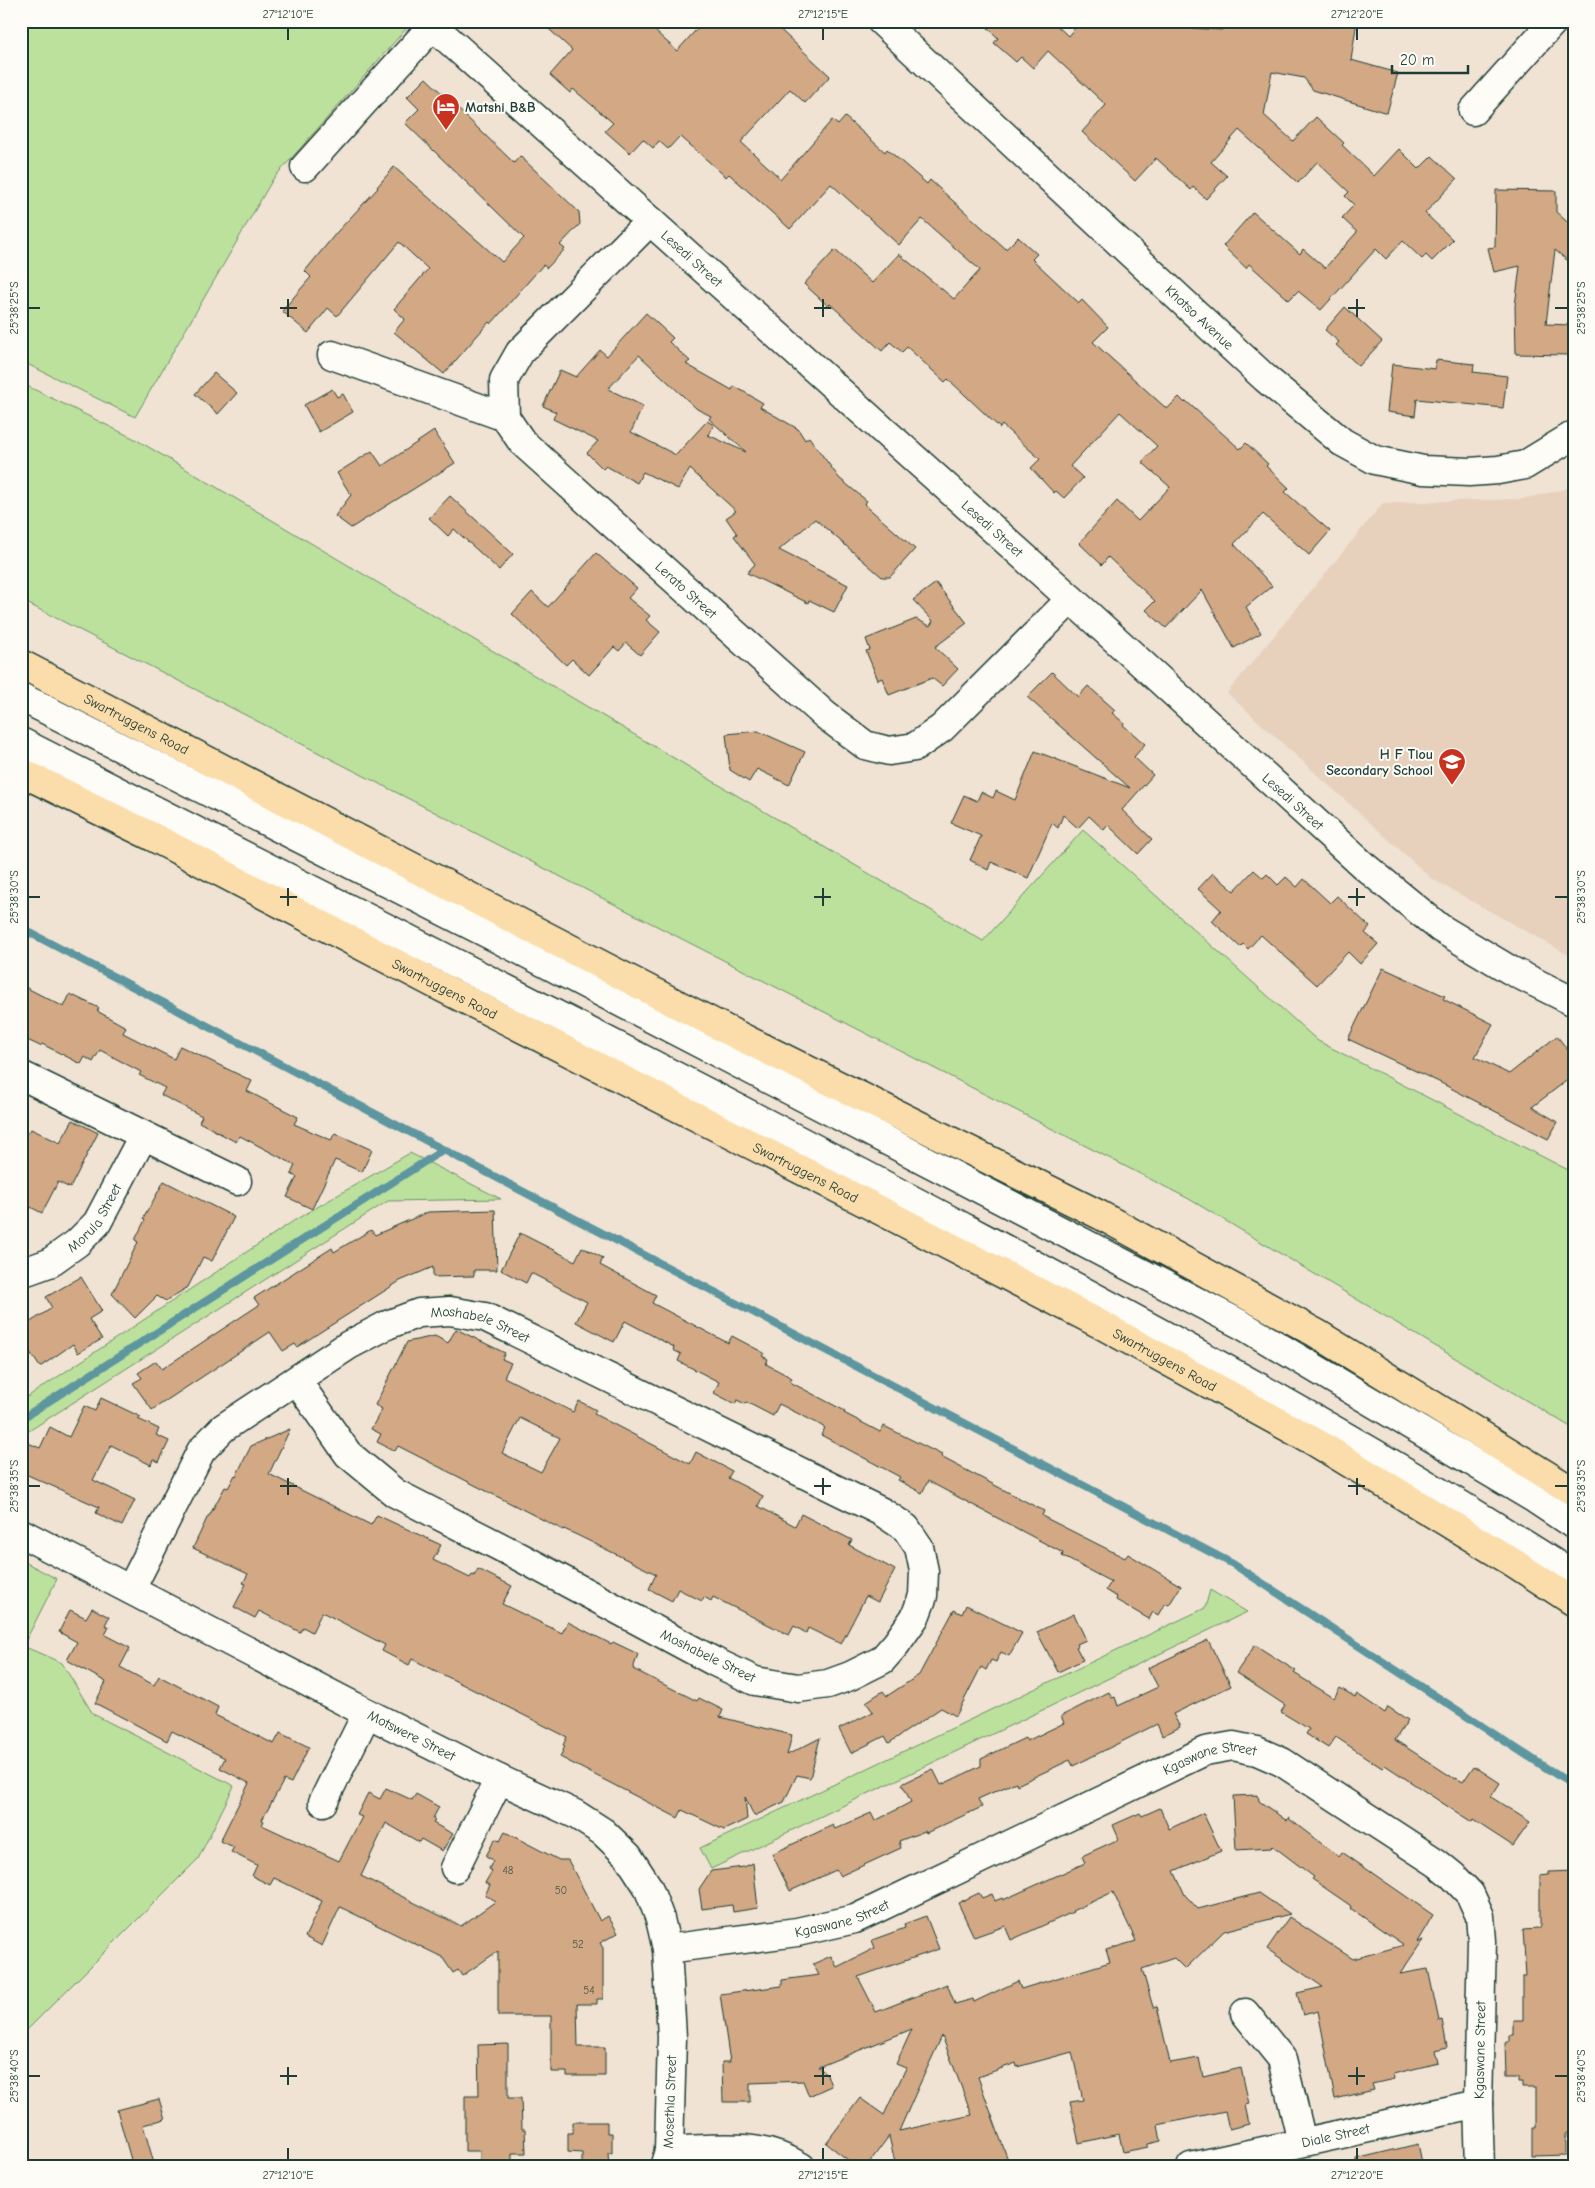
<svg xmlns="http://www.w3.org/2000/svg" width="1595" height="2188" viewBox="0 0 1595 2188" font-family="'Comic Neue',sans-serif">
  <rect width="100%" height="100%" fill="#f0e3d4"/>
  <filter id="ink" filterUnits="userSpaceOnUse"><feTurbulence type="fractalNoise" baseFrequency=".02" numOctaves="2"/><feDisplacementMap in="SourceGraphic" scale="10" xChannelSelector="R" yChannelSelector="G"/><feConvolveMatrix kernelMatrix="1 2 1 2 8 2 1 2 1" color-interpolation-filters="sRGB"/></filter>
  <g filter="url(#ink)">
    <!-- built -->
    <path fill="#e7d1bc" d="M1574 482V958L1432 879 1227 693 1383 503 1522 499 1565 489Z"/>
    <!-- green -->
    <g fill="#bbe19c" stroke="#6d8f68">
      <path d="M21 21H413L273 179 135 417 21 361Z"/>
      <path d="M21 383 135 439 983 941 1083 830 1318 1041 1574 1173V1429L1189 1199 21 600Z"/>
      <path d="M410 1153 501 1199 388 1201 21 1436V1401L295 1220Z"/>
      <path d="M21 1560 57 1579 23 1646 62 1663 93 1714 234 1786 198 1859 21 2036Z"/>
      <path d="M1210 1590 1247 1612 711 1869 700 1848 1205 1608Z"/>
    </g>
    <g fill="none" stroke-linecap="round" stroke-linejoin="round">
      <!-- stream -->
      <g stroke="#5d969f" stroke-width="8">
        <path d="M21 928 1233 1564 1574 1786"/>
        <path d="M21 1419 443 1150"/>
      </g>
    </g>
    <!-- building -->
    <g fill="#d3a884" stroke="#1f3d34" fill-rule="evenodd">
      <path d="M540 21H644L677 51 704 21H771L830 76 805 103 790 89 741 142 781 179 832 120 838 125 845 117 885 152 887 149 927 184 930 180 1006 249 1018 237 1037 254 1032 259 1079 303 1082 300 1108 327 1093 342 1167 409 1179 397 1185 403 1186 401 1240 449 1246 443 1268 464 1266 466 1289 488 1285 492 1330 531 1309 555 1263 514 1234 544 1272 586 1246 607 1261 633 1234 648 1202 590 1166 628 1146 610 1155 601 1108 557 1102 565 1079 543 1117 501 1138 521 1170 487 1142 462 1157 446 1120 412 1070 466 1083 478 1064 498 1056 491 1054 493 1031 468 1040 459 1002 425 1000 428 948 379 945 382 907 347 902 352 890 342 882 351 830 304 828 306 804 284 835 250 872 283 899 254 954 299 980 270 922 219 899 245 831 184 790 229 729 174 726 177 680 136 668 149 659 141 653 148 643 139 630 153 605 131 613 123 573 89 570 93 550 75 572 50Z"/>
      <path d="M981 21H1052L1068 36 1081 21H1162L1158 26 1222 30V21H1357L1351 60 1398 73 1387 113 1313 90 1304 78 1272 72 1264 115 1293 141 1316 117 1344 143 1342 145 1374 176 1399 149 1419 169 1432 156 1457 179 1425 213 1453 240 1432 261 1426 255 1422 259 1403 241 1386 259 1376 249 1321 310 1298 291 1289 300 1249 264 1246 268 1223 246 1253 212 1300 254 1303 249 1325 268 1357 232 1342 218 1354 205 1345 196 1349 192 1317 162 1298 183 1239 130 1211 162 1227 176 1206 199 1193 187 1191 190 1156 158 1135 181 1082 132 1106 105 1048 51 1033 68 1021 57 1016 62 994 43 998 38Z"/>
      <path d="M426 78 514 163 520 156 579 212 580 224 560 245 565 249 547 268 543 265 491 324 489 322 444 374 394 332 405 319 394 309 428 269 399 242 337 316 328 308 308 333 282 311 311 277 305 271 337 232 378 188 377 187 394 167 502 262 524 238 405 123 419 109 407 97Z"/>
      <path d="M1496 190 1556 191V212L1574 228V266L1555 250 1546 324 1570 325 1569 355 1516 354 1515 306 1520 266 1494 272 1488 248 1495 247Z"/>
      <path d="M1345 307 1382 341 1359 366 1336 345 1339 342 1325 330Z"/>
      <path d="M646 313 673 338 669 342 690 361 686 364 732 390 734 386 763 403 760 407 798 429 805 440 809 437 839 478 867 501 864 504 915 549 890 577H882L815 519 779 550 848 585 834 612 809 600 808 603 747 573 755 564 734 536 737 534 726 518 736 511 690 469 678 489 643 472 637 483 606 466 603 469 587 453 598 441 553 419 556 412 543 406 560 370 576 377 600 350 607 356ZM639 355 697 409 711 416 709 419 746 452 708 435 714 425 707 421 676 455 631 432 643 406 608 389Z"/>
      <path d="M1436 360 1474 364 1473 372 1507 376 1503 408 1417 399 1415 416 1387 412 1392 364 1435 369Z"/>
      <path d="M214 373 237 393 218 414 195 394Z"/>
      <path d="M332 389 337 397 343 394 353 412 319 432 304 405Z"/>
      <path d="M434 431 455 463 351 528 335 516 351 495 337 473 372 451 382 466Z"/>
      <path d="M450 496 513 554 499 570 454 529 448 536 429 518Z"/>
      <path d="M596 553 637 588 628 598 650 616 646 620 660 632 640 655 626 643 619 651 614 647 589 675 572 659 566 665 512 614 532 592 548 607Z"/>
      <path d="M936 583 967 623 935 647 958 669 942 686 932 678 889 695 882 678 878 680 866 651 870 650 866 639 916 619 930 626 933 621 913 600Z"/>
      <path d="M1052 672 1078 697 1088 686 1115 710 1112 713 1124 723 1123 725 1145 744 1134 757 1153 775 1122 810 1152 839 1138 854 1108 825 1104 830 1089 816 1078 828 1063 815 1058 828 1052 823 1028 878 991 862 988 870 970 860 981 836 951 823 964 795 977 801 981 792 993 798 996 791 1015 800 1035 751 1130 788 1027 697Z"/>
      <path d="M758 731 805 752 789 785 757 769 749 782 730 770 726 734Z"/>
      <path d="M1254 870 1263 878 1267 874 1278 885 1286 877 1297 887 1304 879 1330 903 1337 896 1370 927 1365 933 1378 944 1360 964 1348 952 1317 985 1261 935 1248 949 1243 944 1240 947 1212 921 1221 910 1198 889 1213 873 1234 891Z"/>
      <path d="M1383 968 1445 996 1443 999 1493 1024 1475 1057 1509 1074 1557 1036 1574 1058V1075L1532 1107 1558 1122 1548 1139 1441 1083 1348 1039Z"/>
      <path d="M21 985 64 1007 70 994 99 1008 97 1011 126 1027 123 1033 174 1059 180 1046 252 1081 247 1091 298 1117 294 1124 331 1140 335 1133 372 1150 362 1172 335 1160 312 1209 287 1197 297 1177 291 1174 295 1165 240 1136 236 1142 199 1122 202 1116 161 1095 165 1088 139 1075 141 1072 100 1050 93 1062 85 1057 81 1064 42 1044 40 1046 21 1037Z"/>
      <path d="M73 1120 98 1133 70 1188 58 1182 42 1213 21 1202V1129L29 1133 31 1129 60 1143Z"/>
      <path d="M164 1181 234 1217 212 1261 203 1257 188 1287 166 1301 157 1296 135 1318 112 1294 138 1242 135 1240 145 1220 143 1219Z"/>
      <path d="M495 1210 497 1270H474V1276L433 1277V1267L400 1281 297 1347 295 1344 283 1351 270 1332 152 1410 133 1383 142 1378 138 1373 156 1361 162 1369 259 1305 254 1298 332 1248 334 1252 371 1230 375 1235 428 1212Z"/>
      <path d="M520 1233 575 1261 582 1247 603 1258 600 1265 656 1295 652 1303 728 1343 732 1336 764 1353 762 1356 768 1359 766 1364 792 1378 790 1382 845 1411 844 1413 880 1432 884 1426 942 1455 941 1457 1044 1511 1042 1516 1125 1558 1128 1554 1181 1586 1169 1605 1165 1603 1158 1615 1153 1612 1149 1619 1116 1600 1117 1597 1106 1590 1111 1582 1062 1556 1063 1553 928 1481 922 1493 898 1480 900 1477 821 1435 825 1428 817 1423 779 1404 773 1416 746 1402 745 1404 737 1400 735 1404 714 1393 719 1382 678 1361 681 1354 673 1350 674 1347 625 1321 614 1342 576 1322 587 1302 531 1273 526 1283 501 1270Z"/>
      <path d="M81 1277 102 1311 89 1319 102 1339 78 1353 73 1344 40 1367 21 1339V1328L52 1308 46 1297Z"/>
      <path d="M456 1329 505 1353 502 1359 511 1363 504 1377 573 1412 579 1401 596 1410 594 1414 690 1464 696 1452 732 1471 728 1478 763 1496 758 1506 795 1526 801 1514 852 1540 849 1545 895 1570 878 1602 866 1596 841 1644 808 1628 806 1633 794 1626 789 1635 713 1597 711 1601 704 1597 702 1601 678 1589 672 1601 649 1589 656 1574 579 1536 564 1529 563 1530 398 1446 395 1451 377 1442 381 1434 371 1429 382 1409 375 1405 407 1342 435 1336 448 1343ZM520 1418 560 1438 541 1472 502 1453Z"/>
      <path d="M101 1398 141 1417 138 1419 159 1429 156 1435 169 1441 159 1462 153 1459 151 1465 111 1445 93 1480 135 1500 122 1526 96 1513 99 1507 21 1472V1456L28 1443 40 1448 50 1427 69 1437 84 1406 95 1411Z"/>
      <path d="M290 1429 269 1474 371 1525 377 1515 441 1545 433 1560 470 1578 472 1575 474 1576 478 1569 512 1586 502 1604 562 1633 568 1622 611 1644 613 1642 638 1654 633 1669 697 1701 699 1698 723 1710 720 1717 792 1735 787 1755 820 1738 810 1778 797 1775 784 1802 754 1816 745 1797 747 1819 724 1830 682 1810 678 1818 560 1757 565 1746 563 1745 567 1737 412 1659 409 1665 382 1651 385 1645 322 1612 312 1632 303 1627 300 1632 259 1611 255 1618 234 1607 246 1584 243 1583 248 1574 193 1548 208 1516H209L225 1487 228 1488 235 1475 236 1476 251 1446Z"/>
      <path d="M966 1605 1022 1633 1009 1656 1001 1652 996 1662 991 1660 986 1670 981 1667 956 1716 941 1708 889 1743 885 1736 851 1753 839 1729 873 1712 866 1702 883 1691 887 1696 919 1675 954 1610 962 1614Z"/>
      <path d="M92 1608 109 1617 105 1625 109 1627 105 1635 130 1648 120 1667 154 1685 159 1676 218 1707 215 1715 274 1744 280 1733 309 1747 291 1783 284 1780 262 1820 264 1821 262 1825 339 1861 362 1817 357 1815 368 1793 380 1799 386 1788 412 1800 416 1794 439 1807 433 1818 435 1820 433 1823 453 1834 442 1851 421 1839 419 1842 386 1823 361 1876 461 1926 496 1901 485 1895 490 1885 485 1883 492 1871 489 1869 493 1860 486 1856 495 1839 500 1841 505 1832 559 1860H568L600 1921 608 1916 618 1933 600 1943 603 1948V1999H597V2004H577L578 2047H605V2076H567V2072H551V2016H498V1951L462 1976 458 1970 453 1973 442 1957 340 1907 322 1946 305 1937 322 1901 274 1878 270 1885 252 1876 257 1865 231 1852 234 1847 220 1841 249 1783 220 1768 225 1758 172 1731 167 1741 95 1703 106 1682 67 1660 77 1642 59 1632 70 1610 86 1618Z"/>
      <path d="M1074 1614 1086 1640 1077 1644 1078 1646 1076 1647 1083 1660 1058 1672 1037 1632Z"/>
      <path d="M1208 1640 1231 1686 1173 1714 1180 1727 1162 1736 1157 1724 1073 1766 1070 1760 1017 1785 1016 1782 978 1799 982 1807 926 1833 925 1831 899 1841 901 1848 840 1876 836 1870 790 1891 772 1854 833 1825 835 1829 871 1813 875 1821 911 1802 902 1784 933 1769 941 1785 981 1766V1759L1025 1738 1027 1741 1064 1723 1061 1716 1109 1692 1112 1698 1115 1697 1118 1706 1158 1687 1148 1668Z"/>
      <path d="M1255 1645 1296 1671 1294 1673 1334 1698 1340 1688 1355 1697 1357 1694 1385 1713 1388 1707 1408 1720 1395 1740 1455 1779 1456 1778 1463 1782 1474 1766 1500 1783 1491 1797 1530 1822 1513 1846 1473 1820 1472 1822 1450 1808 1385 1765 1382 1768 1336 1737 1328 1748 1306 1734 1309 1729 1281 1712 1285 1705 1236 1673Z"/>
      <path d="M1258 1795 1259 1801 1287 1821 1288 1818 1339 1857 1342 1852 1433 1915 1417 1942 1423 1940 1400 1974 1428 1969 1439 2021 1442 2020 1447 2047 1435 2050 1438 2063 1393 2074 1394 2079 1372 2084 1374 2090 1335 2099 1318 2011 1303 2015 1297 1993 1323 1987 1267 1949 1289 1917 1353 1959 1404 1945 1350 1908 1351 1906 1312 1879 1314 1877 1273 1846 1271 1848 1236 1850 1233 1796Z"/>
      <path d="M1160 1808 1169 1829 1203 1813 1221 1851 1174 1871 1185 1895 1198 1909 1259 1893 1290 1914 1224 1931 1185 1969 1174 1958 1142 1969 1153 2007 1157 2006 1170 2063 1199 2058 1203 2077 1241 2068 1249 2104 1245 2105 1249 2124 1229 2129 1225 2111 1158 2125 1161 2141 1148 2144V2147L1123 2152 1119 2134 1079 2143 1070 2102 1083 2100 1072 2052 1017 2067 1016 2063 978 2077 1008 2160 980 2167H896L889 2136 866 2167H857L826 2143 860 2098 884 2115 906 2068 896 2064 912 2029 818 2067 827 2074 831 2086 809 2096 803 2081 750 2083V2102H723L722 2062H730L720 1994 782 1986V1980L819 1975 813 1964 831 1956 837 1967 875 1948 872 1940 905 1928 904 1924 926 1916 939 1949 858 1977 876 2012 947 1984 955 2004 973 1999 974 2002 1018 1981 1021 1989 1110 1962 1106 1950 1136 1941 1113 1892 1072 1911 1073 1912 1011 1940 1005 1926 974 1937 958 1903 979 1893 982 1898 992 1894 995 1901 1002 1898 1003 1900 1085 1863 1082 1856 1119 1839 1113 1825 1140 1813 1142 1816ZM942 2036 972 2115 899 2131 918 2088Z"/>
      <path d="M753 1863 758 1908 733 1912 732 1905 702 1909 699 1889 711 1871 744 1867Z"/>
      <path d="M1574 1871V1997L1572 1998 1574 2133H1566V2155L1532 2156V2128H1535V2088H1523V2082H1519V2077H1506L1505 2042H1509V2035H1513V2020H1523V1976H1526L1523 1930 1538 1929 1540 1926V1876L1549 1875V1872Z"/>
      <path d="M508 2044V2098H521L522 2129H525L526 2153H512V2167H480V2151H465V2096H479L478 2045Z"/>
      <path d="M159 2099 165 2119 143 2125 155 2167H133L117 2110Z"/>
      <path d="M573 2122H607V2133H612V2153H608L609 2167H582V2153L568 2152V2133H573Z"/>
      <path d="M1418 2144 1423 2167H1356V2159Z"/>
    </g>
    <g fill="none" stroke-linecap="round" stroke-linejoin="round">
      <defs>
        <g id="minor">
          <path id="s1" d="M881 21 1265 378 1342 442 1375 460 1423 470 1469 472 1498 470 1525 465 1574 435"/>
          <path id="s2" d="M433 26 1071 599 1364 866 1440 928 1510 970 1574 1002"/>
          <path d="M1473 111 1554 21"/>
          <path d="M305 167 437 21"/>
          <path id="s3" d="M650 221 520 352 504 380 505 417 522 442 825 715 865 745 889 751 915 747 942 728 1071 599"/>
          <path d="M332 355 505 417"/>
          <path d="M21 697 518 949 1242 1325 1535 1499 1574 1525"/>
          <path d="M21 742C342 906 664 1067 982 1237 1183 1344 1383 1452 1574 1576"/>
          <path d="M21 1075 237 1181"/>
          <path id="s4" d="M21 1273 49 1263 77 1243 97 1223 143 1136"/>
          <path id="s5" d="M21 1533 367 1713 499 1779 575 1814 603 1832 628 1856 648 1887 660 1919 667 1949 672 2037 669 2151 664 2167"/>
          <path id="s6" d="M131 1589 201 1451 223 1428 349 1345 387 1325 419 1313 450 1311 485 1317 882 1512 906 1528 919 1547 924 1571 923 1596 915 1617 896 1644 882 1660 850 1676 828 1684 798 1688 755 1681 715 1662 518 1556 395 1493 348 1454 297 1381"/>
          <path d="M323 1802 367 1713"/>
          <path d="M455 1868 499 1779"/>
          <path id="s7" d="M667 1949 797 1932 855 1919 1205 1751 1233 1746 1257 1751 1282 1762 1437 1863 1453 1876 1470 1894 1480 1916 1482 1941 1478 2104 1480 2167"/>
          <path d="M1245 2013 1282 2059 1302 2142"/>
          <path d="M669 2151C715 2149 759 2141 801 2167"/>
          <path id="s8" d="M1191 2167 1478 2104"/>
        </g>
        <g id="major">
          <path id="s9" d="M21 664 725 1029 1100 1215 1316 1333 1574 1492"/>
          <path id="s10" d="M21 772 153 837 433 983 864 1202 1098 1323 1315 1442 1514 1563 1574 1602"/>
        </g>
      </defs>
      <!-- minor casing -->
      <use href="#minor" stroke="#1f3d34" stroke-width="31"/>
      <!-- major casing -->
      <use href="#major" stroke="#1f3d34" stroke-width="31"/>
      <!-- minor -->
      <use href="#minor" stroke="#fdfcf7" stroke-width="28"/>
      <!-- major -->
      <use href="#major" stroke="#fbddab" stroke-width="28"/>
    </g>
  </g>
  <!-- ticks -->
  <path fill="none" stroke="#1f3d34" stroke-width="2" d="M288 28V40M823 28V40M1357 28V40M288 299V317M823 299V317M1357 299V317M28 308H40M280 308H297M814 308H831M1348 308H1365M1555 308H1568M288 888V906M823 888V906M1357 888V906M28 897H40M280 897H297M814 897H831M1348 897H1365M1555 897H1568M288 1478V1495M823 1478V1495M1357 1478V1495M28 1486H40M280 1486H297M814 1486H831M1348 1486H1365M1555 1486H1568M288 2067V2085M823 2067V2085M1357 2067V2085M28 2076H40M280 2076H297M814 2076H831M1348 2076H1365M1555 2076H1568M288 2148V2160M823 2148V2160M1357 2148V2160"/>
  <!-- icons -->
  <defs>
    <symbol id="hotel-pin" viewBox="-11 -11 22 30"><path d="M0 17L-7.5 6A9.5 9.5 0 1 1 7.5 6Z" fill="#c8321e" stroke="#fdfcf7"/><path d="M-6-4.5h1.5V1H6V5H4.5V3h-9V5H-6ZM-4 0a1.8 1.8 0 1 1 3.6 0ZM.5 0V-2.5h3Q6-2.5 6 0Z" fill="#fff"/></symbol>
    <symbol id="school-pin" viewBox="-11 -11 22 30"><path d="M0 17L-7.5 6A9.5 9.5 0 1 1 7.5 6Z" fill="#c8321e" stroke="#fdfcf7"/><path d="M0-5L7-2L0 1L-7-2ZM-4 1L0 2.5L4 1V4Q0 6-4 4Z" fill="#fff"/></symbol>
  </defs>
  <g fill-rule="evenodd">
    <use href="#hotel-pin" x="430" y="91" width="32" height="43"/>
    <use href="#school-pin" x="1436" y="746" width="32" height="43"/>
  </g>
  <g text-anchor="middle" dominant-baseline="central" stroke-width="4" stroke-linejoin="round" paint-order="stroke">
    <!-- number labels -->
    <g font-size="11" fill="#4c5848">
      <text x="508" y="1870">48</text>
      <text x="561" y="1890">50</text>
      <text x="578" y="1944">52</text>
      <text x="589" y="1990">54</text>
    </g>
    <!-- poi labels -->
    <g font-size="14" font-weight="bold" fill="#1f3d34" stroke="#fdfcf7" text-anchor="start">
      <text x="465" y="107">Matshi B&amp;B</text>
      <text x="1433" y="754" text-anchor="end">H F Tlou<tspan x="1433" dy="16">Secondary School</tspan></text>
    </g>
    <!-- street labels -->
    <g font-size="14" fill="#1f3d34" stroke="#fdfcf7">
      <text stroke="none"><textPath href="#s2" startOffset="348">Lesedi Street</textPath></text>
      <text stroke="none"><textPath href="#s1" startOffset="435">Khotso Avenue</textPath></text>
      <text stroke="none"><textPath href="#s2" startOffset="752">Lesedi Street</textPath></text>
      <text stroke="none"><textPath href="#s3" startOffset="505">Lerato Street</textPath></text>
      <text stroke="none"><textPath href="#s9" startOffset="130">Swartruggens Road</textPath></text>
      <text stroke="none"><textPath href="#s2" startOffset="1158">Lesedi Street</textPath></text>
      <text stroke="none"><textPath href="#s10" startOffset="476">Swartruggens Road</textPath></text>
      <text stroke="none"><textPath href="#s10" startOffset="881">Swartruggens Road</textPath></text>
      <text stroke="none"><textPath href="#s4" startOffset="95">Morula Street</textPath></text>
      <text stroke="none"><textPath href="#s6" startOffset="478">Moshabele Street</textPath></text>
      <text stroke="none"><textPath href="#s10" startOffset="1286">Swartruggens Road</textPath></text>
      <text transform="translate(708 1656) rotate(26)">Moshabele Street</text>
      <text stroke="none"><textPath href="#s5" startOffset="440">Motswere Street</textPath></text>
      <text stroke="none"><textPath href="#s7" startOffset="582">Kgaswane Street</textPath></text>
      <text stroke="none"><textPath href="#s7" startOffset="178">Kgaswane Street</textPath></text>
      <text transform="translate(1480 2050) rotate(-89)">Kgaswane Street</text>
      <text transform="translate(670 2102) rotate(-88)">Mosethla Street</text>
      <text stroke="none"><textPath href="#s8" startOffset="148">Diale Street</textPath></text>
    </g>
  </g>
  <!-- margin -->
  <rect width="1595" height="2188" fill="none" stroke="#fdfcf7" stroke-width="55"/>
  <!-- scale -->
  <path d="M1392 65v8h76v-8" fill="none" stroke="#1f3d34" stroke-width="2.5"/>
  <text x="1400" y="65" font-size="15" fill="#1f3d34" stroke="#fdfcf7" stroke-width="4" paint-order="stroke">20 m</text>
  <rect x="28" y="28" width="1540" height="2132" fill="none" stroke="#1f3d34" stroke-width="2"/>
  <g font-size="12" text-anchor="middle" fill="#1f3d34">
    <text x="288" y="18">27°12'10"E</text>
    <text x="823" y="18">27°12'15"E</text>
    <text x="1357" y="18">27°12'20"E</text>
    <text transform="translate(14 308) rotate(-90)" y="4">25°38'25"S</text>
    <text transform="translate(1581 308) rotate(-90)" y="4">25°38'25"S</text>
    <text transform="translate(14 897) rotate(-90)" y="4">25°38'30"S</text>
    <text transform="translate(1581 897) rotate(-90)" y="4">25°38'30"S</text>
    <text transform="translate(14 1486) rotate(-90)" y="4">25°38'35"S</text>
    <text transform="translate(1581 1486) rotate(-90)" y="4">25°38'35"S</text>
    <text transform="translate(14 2076) rotate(-90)" y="4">25°38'40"S</text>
    <text transform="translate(1581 2076) rotate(-90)" y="4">25°38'40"S</text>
    <text x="288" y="2179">27°12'10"E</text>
    <text x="823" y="2179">27°12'15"E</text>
    <text x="1357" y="2179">27°12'20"E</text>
  </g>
</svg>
